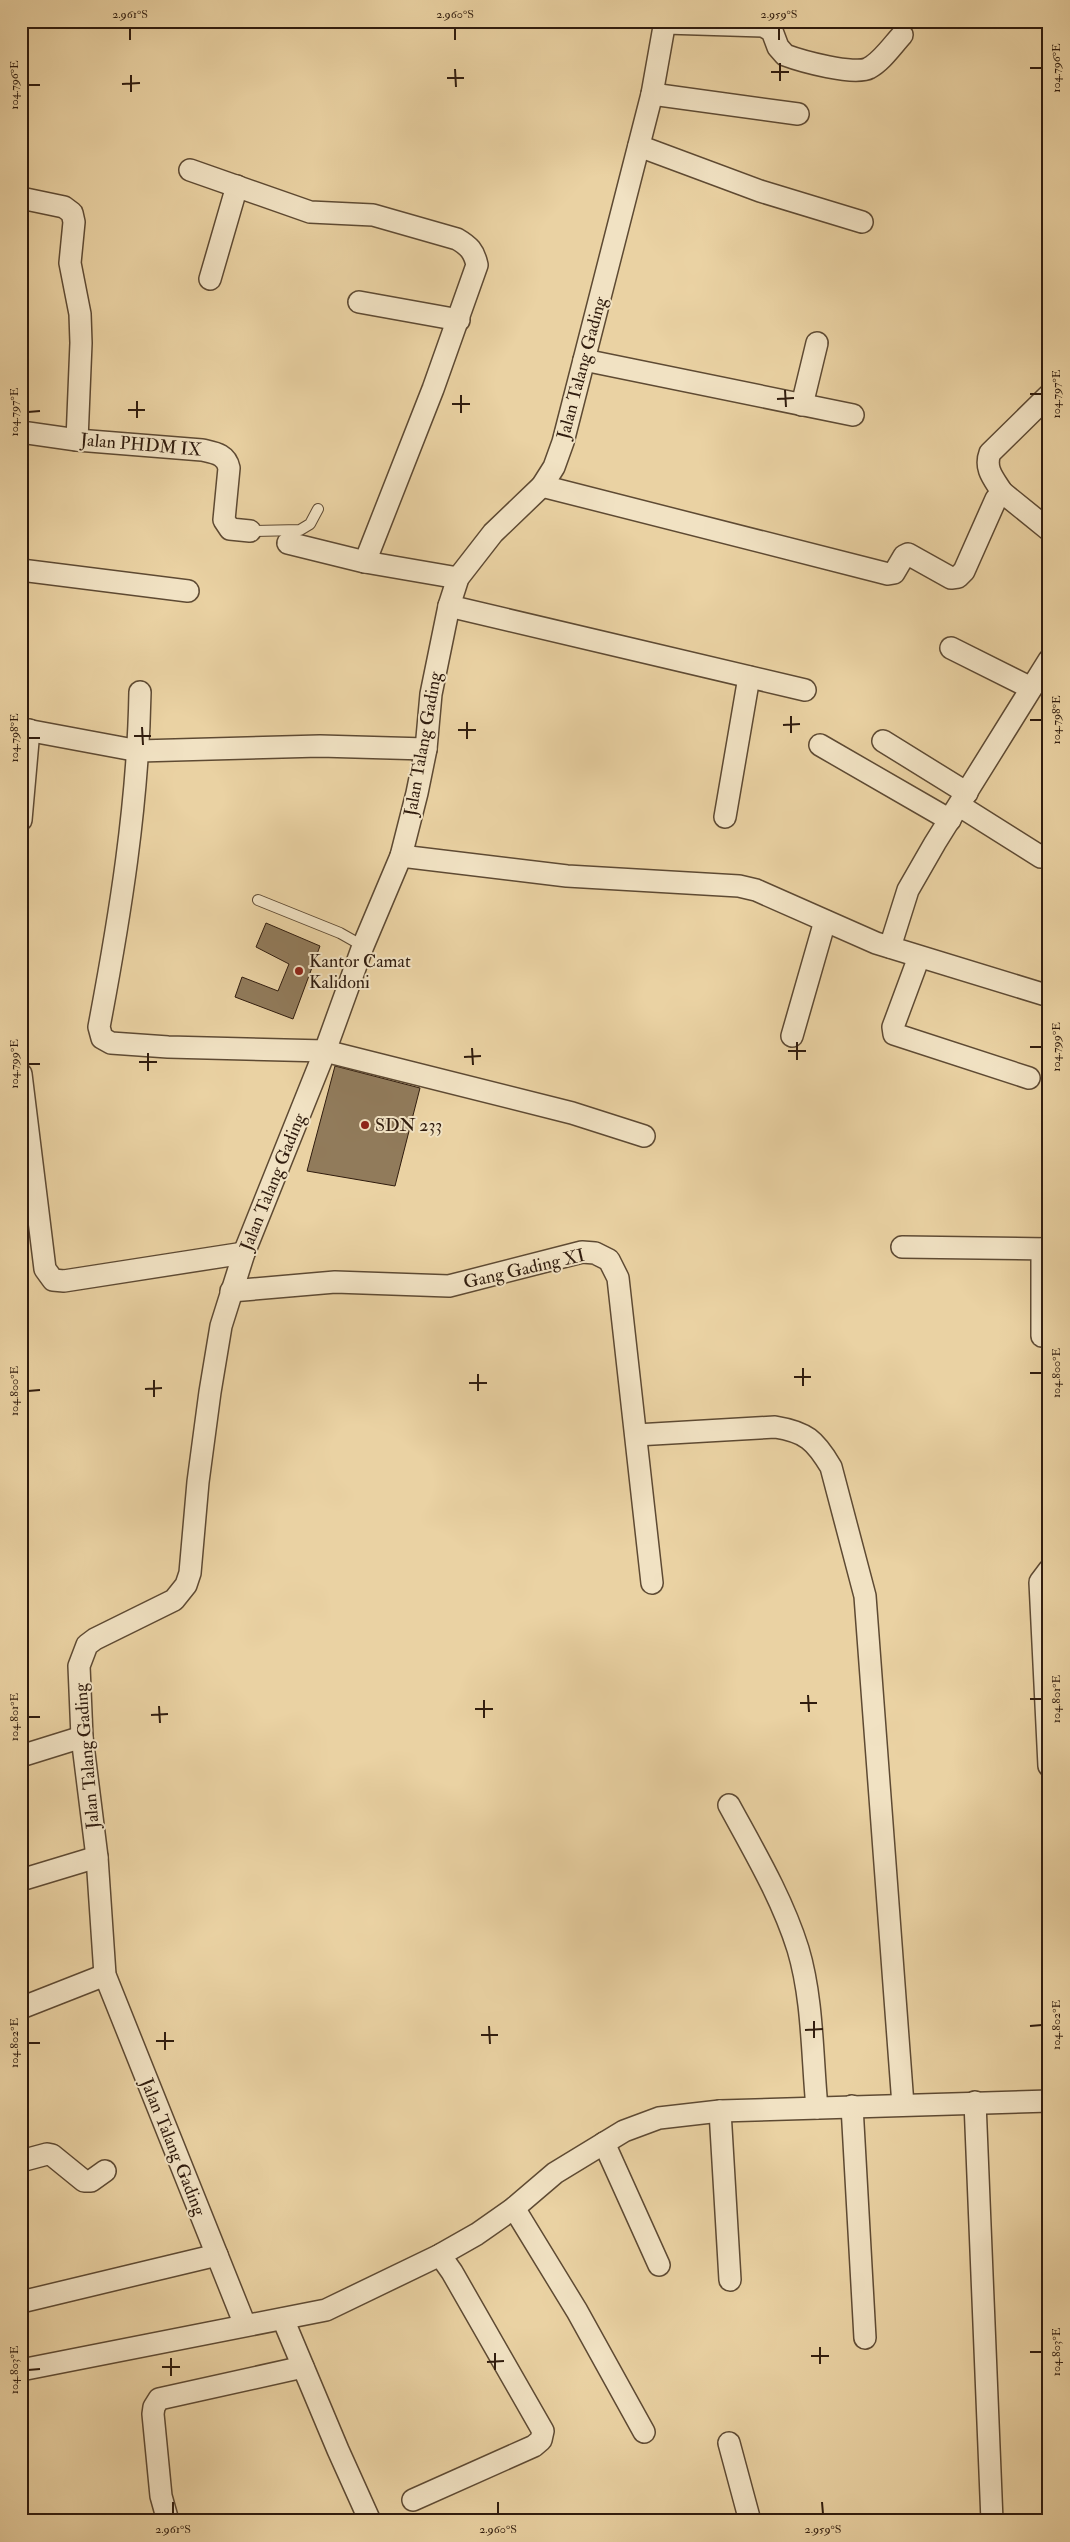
<svg xmlns="http://www.w3.org/2000/svg" width="1070" height="2542" viewBox="0 0 1070 2542" font-family="'IM FELL Double Pica',serif">
  <rect width="100%" height="100%" fill="#ead2a3"/>
  <filter id="stains"><feTurbulence type="fractalNoise" baseFrequency=".004" numOctaves="4"/><feColorMatrix values="0 0 0 0 .2 0 0 0 0 .09 0 0 0 0 .02 0 0 0 .5 -.17"/></filter>
  <radialGradient id="worn" r=".72"><stop offset=".6" stop-color="#630" stop-opacity="0"/><stop offset="1" stop-color="#630" stop-opacity=".3"/></radialGradient>
  <!-- building -->
  <g fill="#917b5b" stroke="#301c0e">
    <path d="M266 923 320 946 293 1019 235 997 242 977 278 991 289 964 256 947Z"/>
    <path d="M335 1066 420 1088 395 1186 307 1171Z"/>
  </g>
  <g fill="none" stroke-linecap="round" stroke-linejoin="round">
    <defs>
      <g id="service">
        <path d="M250 531 300 530 310 524 318 509"/>
        <path d="M258 900 340 933 363 946"/>
      </g>
      <g id="minor">
        <path d="M665 23 763 26 772 31 778 47 785 55C801 61 855 76 869 68 881 62 892 46 902 35"/>
        <path d="M652 94 798 114"/>
        <path d="M639 146 760 191 862 222"/>
        <path d="M190 170 310 212 373 215 457 239C469 246 474 251 477 265L433 389 365 562"/>
        <path d="M21 198 64 207 72 213 74 222 70 263 80 314 81 343 77 440"/>
        <path d="M210 279 237 186"/>
        <path d="M359 302 459 320"/>
        <path d="M584 360 853 415"/>
        <path d="M802 405 817 343"/>
        <path d="M21 432 77 440 202 450C215 453 226 454 229 468L224 520 230 529 250 531"/>
        <path d="M542 486 888 574 894 573 904 556 908 554 951 578 958 577 964 571 996 499 1002 492 1049 530"/>
        <path d="M1002 492C994 479 984 469 990 453L1049 395"/>
        <path d="M288 543 365 562 458 578"/>
        <path d="M21 570 188 591"/>
        <path d="M449 606 805 690"/>
        <path d="M951 648 1031 688"/>
        <path d="M140 692C138 805 120 916 99 1027L102 1038 111 1043 168 1047 325 1051 572 1113 644 1136"/>
        <path d="M21 729 139 751 320 746 426 749"/>
        <path d="M883 741 967 793"/>
        <path d="M820 745 950 820"/>
        <path d="M960 806 1041 857"/>
        <path d="M725 817 749 677"/>
        <path d="M21 820 29 730"/>
        <path d="M401 856 567 876 739 886 756 890 876 943 1049 996"/>
        <path d="M890 947 908 890 935 843 1049 660"/>
        <path d="M919 957 893 1027 894 1034 1029 1078"/>
        <path d="M792 1036 825 921"/>
        <path d="M21 1074 45 1269 53 1280 64 1281 244 1253"/>
        <path d="M902 1247 1049 1249"/>
        <path d="M231 1291 335 1282 449 1286 582 1252 595 1253 609 1260 618 1278 652 1583"/>
        <path d="M1042 1336V1249"/>
        <path d="M636 1435 775 1427C806 1432 815 1440 831 1467L865 1596 903 2105"/>
        <path d="M1049 1570 1040 1582 1049 1766"/>
        <path d="M21 1756 82 1737"/>
        <path d="M729 1805C754 1851 782 1898 798 1949 813 1999 812 2056 817 2108"/>
        <path d="M21 1880 97 1857"/>
        <path d="M21 2008 105 1975"/>
        <path d="M975 2102 992 2521"/>
        <path d="M852 2106 865 2338"/>
        <path d="M720 2111 730 2280"/>
        <path d="M604 2143 659 2265"/>
        <path d="M21 2161 47 2154 52 2155 84 2181H91L105 2171"/>
        <path d="M514 2208 577 2311 644 2432"/>
        <path d="M21 2302 217 2255"/>
        <path d="M283 2319 338 2450 370 2521"/>
        <path d="M245 2325 105 1975 97 1857 82 1737 79 1666 87 1645 95 1639 174 1600 186 1585 190 1573 198 1482 210 1392 221 1326 244 1253 325 1051 363 946 401 856 417 793 426 749 431 694 449 606 458 578 493 533 542 486 554 467 563 442 652 94 665 21"/>
        <path d="M21 2370 326 2310 440 2255 477 2234 514 2208 555 2173 624 2131 659 2118 720 2111 1049 2101"/>
        <path d="M729 2443 750 2521"/>
        <path d="M413 2500 534 2446 541 2440 543 2431 452 2272 440 2255"/>
        <path d="M168 2521 161 2496 153 2414 154 2407 159 2399 303 2367"/>
      </g>
    </defs>
    <!-- service casing -->
    <use href="#service" stroke="#5e4a33" stroke-width="12"/>
    <!-- minor casing -->
    <use href="#minor" stroke="#5e4a33" stroke-width="24"/>
    <!-- service -->
    <use href="#service" stroke="#f1e2c3" stroke-width="10"/>
    <!-- minor -->
    <use href="#minor" stroke="#f1e2c3" stroke-width="21"/>
  </g>
  <!-- ticks -->
  <path fill="none" stroke="#301c0e" stroke-width="2" d="M130 28V40M455 28V40M779 28V40M780 63V81M1030 68H1042M455 69 456 87M771 72H789M131 75V92M447 78H464M122 84 140 83M28 85H40M785 390 786 407M1030 394H1042M461 395V413M777 399 794 398M137 401V418M452 404H470M128 410H145M28 412 40 411M791 716V733M1030 720H1042M467 722V739M783 725 800 724M142 727 143 745M458 730H476M134 736H151M28 738H40M797 1042V1060M1030 1047H1042M472 1048 473 1065M788 1051H806M148 1053V1071M464 1057 481 1056M139 1062H157M28 1064H40M803 1368V1386M1030 1373H1042M478 1374V1391M794 1377H811M154 1380V1397M469 1383H487M145 1389 162 1388M28 1391 40 1390M808 1695 809 1712M1030 1699H1042M484 1700V1718M800 1703H817M159 1706 160 1723M475 1709H493M151 1715 168 1714M28 1717H40M814 2021V2038M489 2026 490 2044M1030 2026 1042 2025M805 2030 823 2029M165 2032V2050M481 2035H498M156 2041H174M28 2043H40M820 2347V2364M1030 2352H1042M495 2353V2370M811 2356H829M171 2358V2376M487 2362 504 2361M162 2367H180M28 2370 40 2369M173 2502V2514M498 2502V2514M822 2502 823 2514"/>
  <!-- markers -->
  <g fill="#8f2418" stroke="#f1e2c3" stroke-width="2">
    <circle cx="299" cy="971" r="5"/>
    <circle cx="365" cy="1125" r="5"/>
  </g>
  <g text-anchor="middle" dominant-baseline="central" stroke-width="4" stroke-linejoin="round" paint-order="stroke">
    <!-- street labels -->
    <g font-size="18" fill="#301c0e" stroke="#f1e2c3">
      <text transform="translate(582 368) rotate(-75)">Jalan Talang Gading</text>
      <text transform="translate(141 445) rotate(5)">Jalan PHDM IX</text>
      <text transform="translate(423 744) rotate(-80)">Jalan Talang Gading</text>
      <text transform="translate(273 1182) rotate(-68)">Jalan Talang Gading</text>
      <text transform="translate(524 1269) rotate(-13)">Gang Gading XI</text>
      <text transform="translate(87 1756) rotate(-95)">Jalan Talang Gading</text>
      <text transform="translate(173 2147) rotate(68)">Jalan Talang Gading</text>
    </g>
    <!-- poi labels -->
    <g font-size="18" fill="#301c0e" stroke="#f1e2c3" text-anchor="start">
      <text x="309" y="961">Kantor Camat<tspan x="309" dy="21">Kalidoni</tspan></text>
      <text x="375" y="1125">SDN 233</text>
    </g>
  </g>
  <!-- margin -->
  <rect width="1070" height="2542" fill="none" stroke="#ead2a3" stroke-width="55"/>
  <rect x="28" y="28" width="1014" height="2486" fill="none" stroke="#301c0e" stroke-width="2"/>
  <g font-size="12" text-anchor="middle" fill="#301c0e">
    <text x="130" y="18">2.961°S</text>
    <text x="455" y="18">2.960°S</text>
    <text x="779" y="18">2.959°S</text>
    <text transform="translate(1056 68) rotate(-90)" y="4">104.796°E</text>
    <text transform="translate(14 85) rotate(-90)" y="4">104.796°E</text>
    <text transform="translate(1056 394) rotate(-90)" y="4">104.797°E</text>
    <text transform="translate(14 412) rotate(-90)" y="4">104.797°E</text>
    <text transform="translate(1056 720) rotate(-90)" y="4">104.798°E</text>
    <text transform="translate(14 738) rotate(-90)" y="4">104.798°E</text>
    <text transform="translate(1056 1047) rotate(-90)" y="4">104.799°E</text>
    <text transform="translate(14 1064) rotate(-90)" y="4">104.799°E</text>
    <text transform="translate(1056 1373) rotate(-90)" y="4">104.800°E</text>
    <text transform="translate(14 1391) rotate(-90)" y="4">104.800°E</text>
    <text transform="translate(1056 1699) rotate(-90)" y="4">104.801°E</text>
    <text transform="translate(14 1717) rotate(-90)" y="4">104.801°E</text>
    <text transform="translate(1056 2025) rotate(-90)" y="4">104.802°E</text>
    <text transform="translate(14 2043) rotate(-90)" y="4">104.802°E</text>
    <text transform="translate(1056 2352) rotate(-90)" y="4">104.803°E</text>
    <text transform="translate(14 2370) rotate(-90)" y="4">104.803°E</text>
    <text x="173" y="2533">2.961°S</text>
    <text x="498" y="2533">2.960°S</text>
    <text x="823" y="2533">2.959°S</text>
  </g>
  <rect width="100%" height="100%" filter="url(#stains)"/>
  <rect width="100%" height="100%" fill="url(#worn)"/>
</svg>
